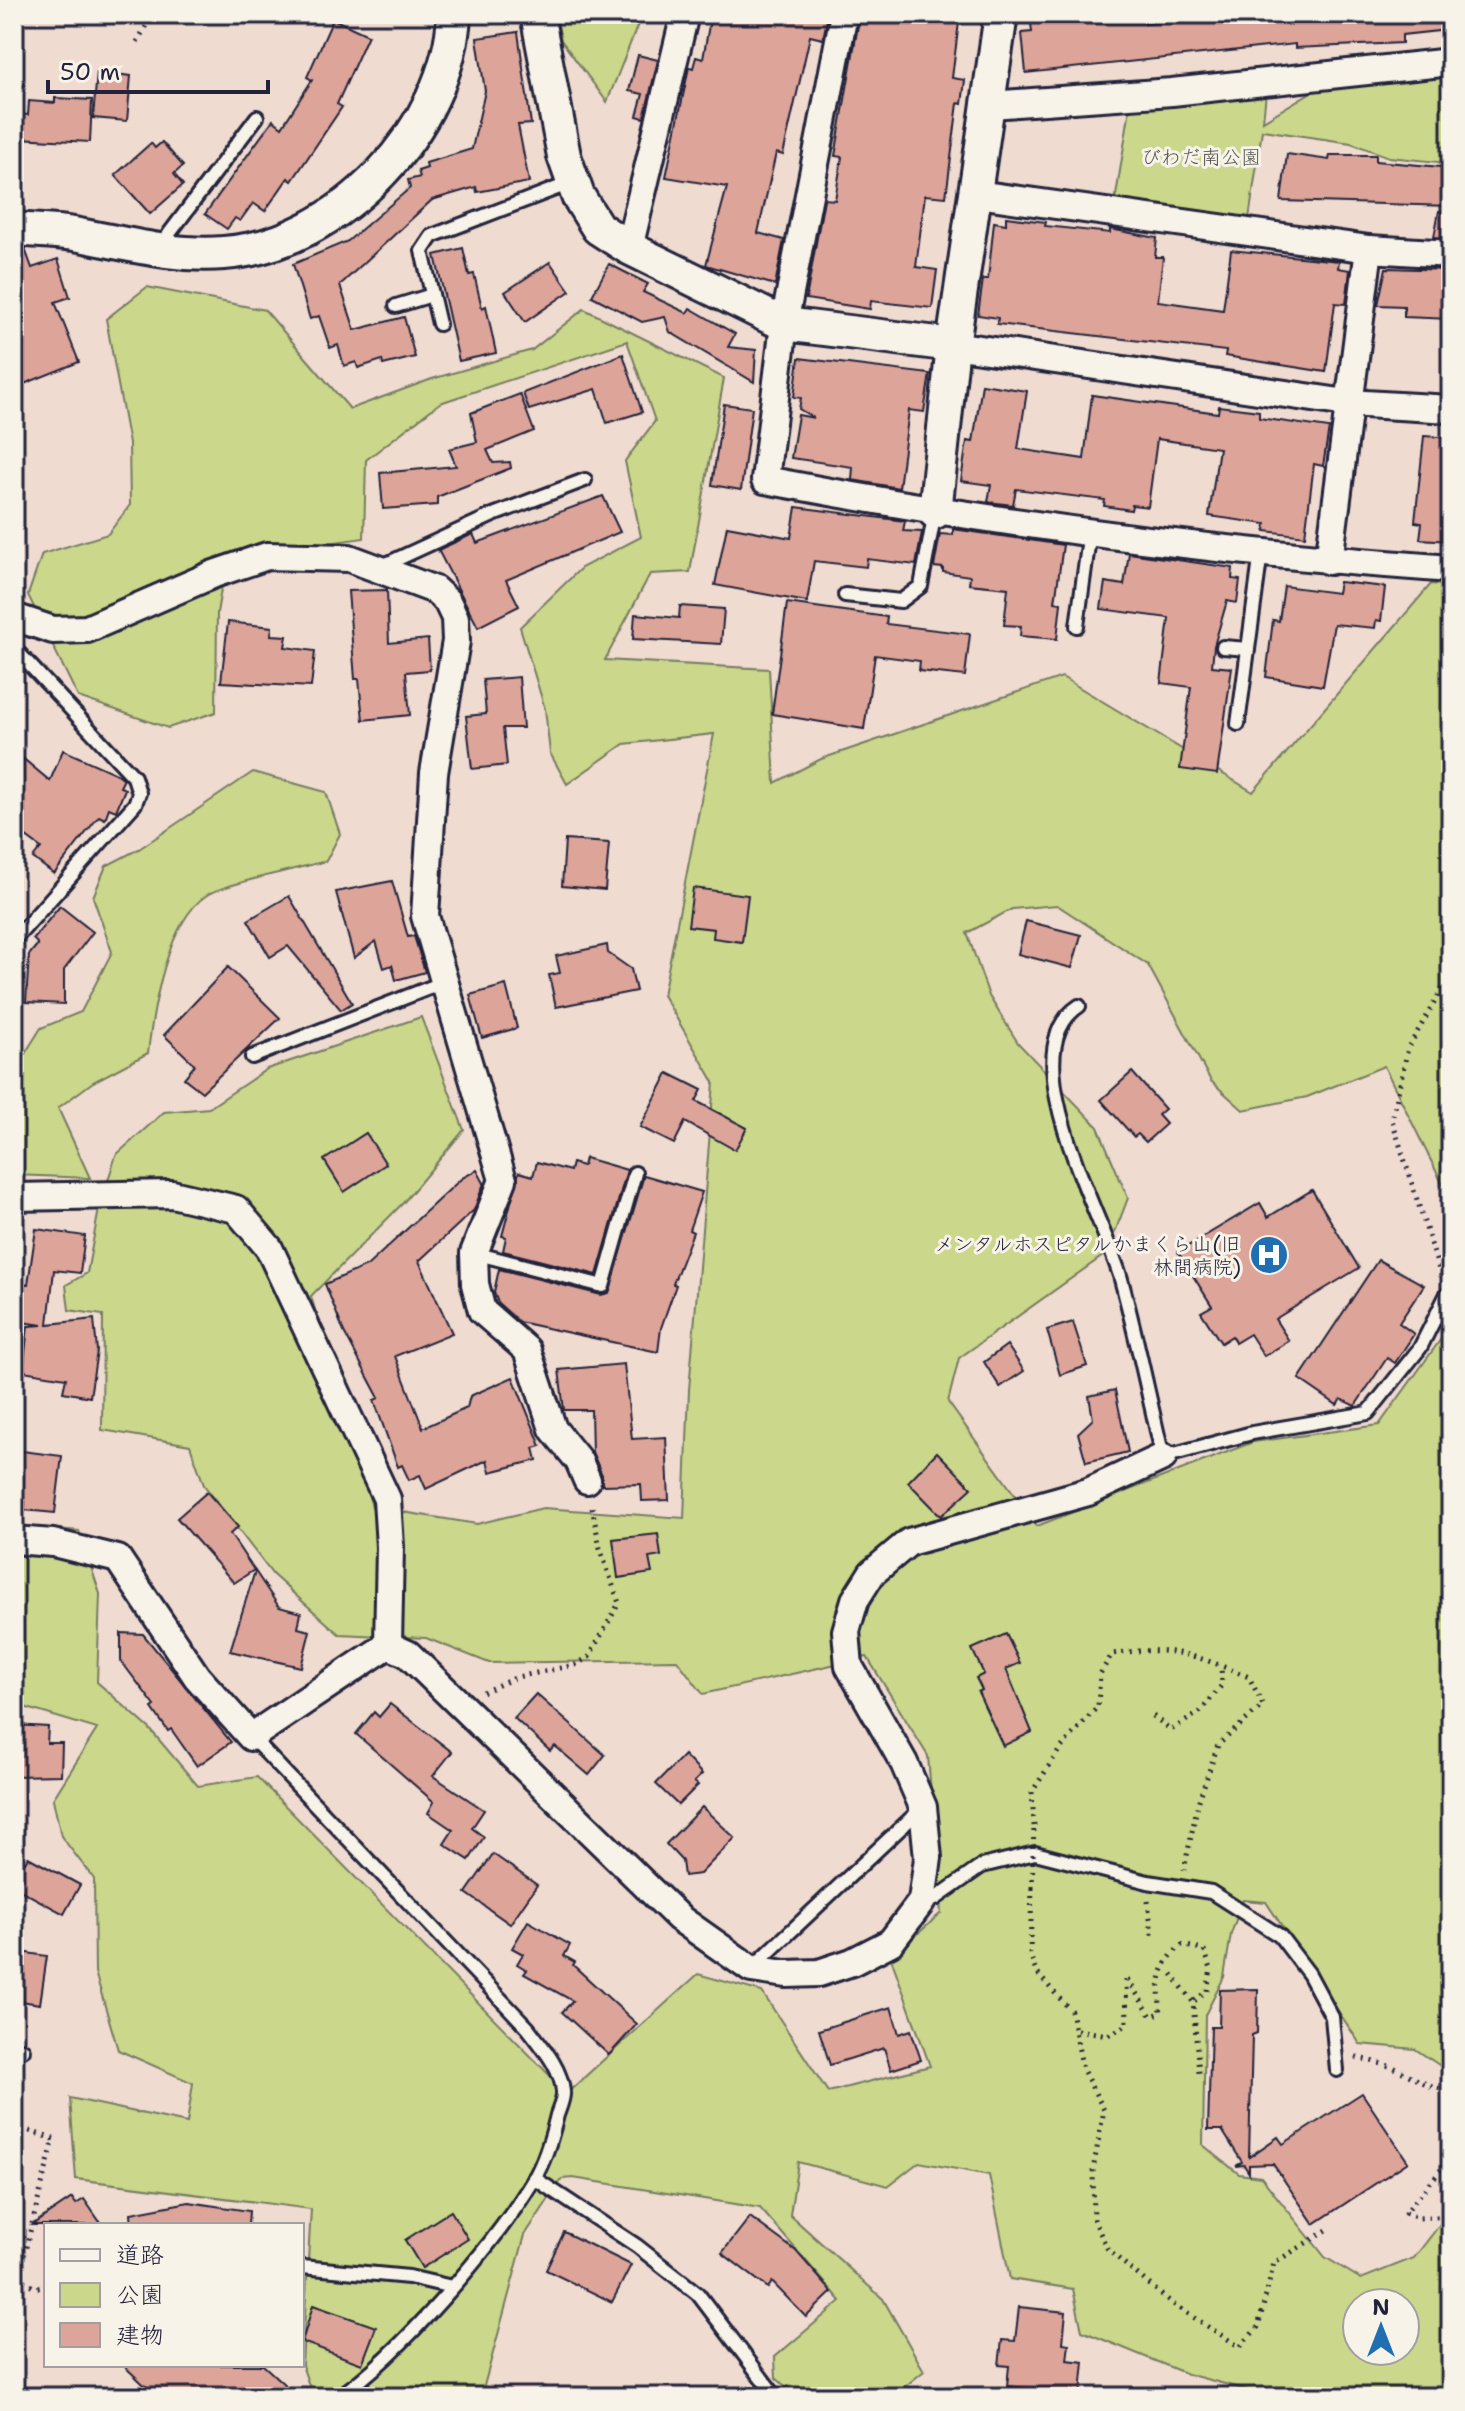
<svg xmlns="http://www.w3.org/2000/svg" width="1465" height="2411" viewBox="0 0 1465 2411" font-family="'Shantell Sans','Klee One',sans-serif">
  <rect width="100%" height="100%" fill="#efdbd0"/>
  <filter id="ink" filterUnits="userSpaceOnUse"><feTurbulence type="fractalNoise" baseFrequency=".0125" numOctaves="2"/><feDisplacementMap in="SourceGraphic" scale="16" xChannelSelector="R" yChannelSelector="G"/><feConvolveMatrix kernelMatrix="1 2 1 2 8 2 1 2 1" color-interpolation-filters="sRGB"/></filter>
  <g filter="url(#ink)">
    <!-- green -->
    <g fill="#cbd78a" stroke="#767c62" stroke-width="2" fill-rule="evenodd">
      <path d="M556 14H642L607 102 561 40Z"/>
      <path d="M1451 76 1448 163 1389 157 1351 143 1262 130 1249 219 1115 202 1130 108 1266 93 1263 121 1313 91Z"/>
      <path d="M147 287 265 310 350 409 432 379 532 350 584 309 724 378 690 572 650 574 605 660 769 669 775 783 821 759 1062 677 1253 792 1431 584 1451 586V1201L1384 1066 1307 1097 1243 1110 1211 1081 1148 965 1057 905 1012 909 967 933 989 996 1018 1043 1098 1127 1128 1198 1107 1253 959 1358 948 1402 1037 1526 1253 1442 1379 1425 1451 1325V2073L1415 2049 1360 2044 1266 1902 1243 1900 1231 1934 1224 1977 1205 2015 1203 2145 1239 2174 1261 2177 1325 2257 1361 2279 1414 2258 1451 2210V2397H1274L1187 2374 1082 2331 1073 2289 1010 2279 989 2175 919 2162 888 2186 798 2162 790 2215 883 2299 924 2371 892 2397H798L776 2378 775 2357 841 2301 760 2208 573 2178 562 2179 525 2235 481 2397H313L302 2365 311 2209 76 2179 70 2098 187 2123 193 2083 118 2050 95 1972 94 1879 61 1836 53 1799 97 1729 14 1704V1525L79 1531 100 1594 97 1682 149 1728 198 1786 257 1777 567 2093 698 1974 762 1992 828 2092 930 2066 891 1958 941 1913 928 1756 867 1657 703 1694 677 1660 489 1663 426 1638 339 1634 273 1575 204 1485 190 1445 102 1430 103 1315 69 1310 66 1285 87 1273 99 1209 116 1155 164 1112 209 1108 267 1069 421 1017 464 1130 403 1203 311 1296 372 1507 477 1524 543 1508 684 1518 689 1390 714 1082 663 995 714 734 624 744 567 784 550 753 545 709 520 627 581 568 641 537 625 461 655 421 627 341 440 403 366 460 364 538 244 555 221 589 217 613 216 712 168 728 78 697 28 595 42 554 108 534 130 505 129 444 106 319ZM1357 2303H1405V2351H1357Z"/>
      <path d="M253 772 326 792 340 834 326 861C301 868 224 884 207 895 167 921 153 1009 148 1053L93 1082 58 1108 90 1178 14 1175V1071L41 1028 81 1012 112 952 93 897 106 866 139 849Z"/>
    </g>
    <!-- building -->
    <g fill="#dda499" stroke="#22223b" stroke-width="2">
      <path d="M711 14H828L823 39 810 36 783 155 776 153 758 233 784 240 775 285 706 265 727 187 666 177 689 67 693 68 696 57 703 59Z"/>
      <path d="M860 14 914 21 915 14H960L952 78 965 80 962 104 958 103 946 197 925 195 916 267 937 270 932 308 871 301 870 309 806 299 824 199 835 200 842 157 835 156Z"/>
      <path d="M1030 14H1145V24L1228 14H1446L1447 30 1402 35V43L1295 48V44L1026 73 1022 33 1032 32Z"/>
      <path d="M333 19 368 35 337 104 342 107 292 181 288 178 265 211 253 203 240 221 235 218 227 229 205 214 273 120 282 127 312 80 307 77Z"/>
      <path d="M518 32 531 124 518 125 529 182 477 192 476 187 432 200 340 285 355 330 404 317 415 357 383 365 382 360 358 368 356 362 344 366 338 345 330 348 319 316 310 319 293 264 348 241 410 188 408 180 420 177 418 171 427 168 426 163 472 149 485 91 477 38Z"/>
      <path d="M638 55 658 60 644 118 637 116 643 94 629 91Z"/>
      <path d="M97 72 131 76 127 121 93 118Z"/>
      <path d="M55 98 92 100 90 142 18 138 19 114 28 115 29 101 55 103Z"/>
      <path d="M162 142 183 166 174 174 183 185 150 214 115 175 151 143 155 148Z"/>
      <path d="M1287 154 1329 160 1330 155H1376V161L1451 168V206L1281 201Z"/>
      <path d="M1439 211 1451 212V238L1434 237Z"/>
      <path d="M1006 217 1046 222 1045 226 1110 233V229L1157 238 1155 257H1163L1158 301 1223 310 1231 250 1339 261 1338 268 1350 270 1346 304 1335 303 1326 372 1225 356 1226 351 997 324 998 318 978 315 983 279H988L994 222 1006 224Z"/>
      <path d="M14 248 25 249 32 268 58 259 70 297 55 302 79 362 14 388Z"/>
      <path d="M463 248 469 275 474 274 482 308 486 306 496 353 459 361 435 255Z"/>
      <path d="M550 262 570 291 525 322 505 292Z"/>
      <path d="M609 264 648 284 643 292 687 313 690 308 735 334 728 347 756 350 754 382 670 332 665 317 642 322 592 296Z"/>
      <path d="M1386 268 1451 270V319L1404 317V306L1378 305Z"/>
      <path d="M623 354 642 412 607 423 596 389 529 410 523 393Z"/>
      <path d="M799 358 930 374 924 412 909 410 899 488 852 480 853 467 791 458 798 415 814 418 799 409 801 398 794 397Z"/>
      <path d="M982 384 1027 391 1018 449 1084 459 1092 395 1218 413 1219 406 1259 411V418L1329 428 1323 466 1314 464 1305 536 1265 531 1266 524 1209 516 1219 448 1157 439 1148 507 1132 505 1131 510 1104 506 1105 500 1016 489 1013 505 988 502 991 485 961 481 967 441 973 442Z"/>
      <path d="M520 394 534 431 487 450 493 463 510 462 511 468 437 497V505L383 509 380 473 456 466 449 449 477 442 471 413Z"/>
      <path d="M724 404 752 408 741 490 712 485Z"/>
      <path d="M1424 436 1451 438V541L1420 539 1422 523 1415 522Z"/>
      <path d="M603 496 620 532 506 580 519 606 478 627 438 550 473 534 477 543Z"/>
      <path d="M796 507 905 521 903 531 922 532 916 565 867 559 866 567 814 561 807 602 715 585 727 526 791 538Z"/>
      <path d="M953 529 1063 545 1055 602 1061 603 1057 639 1020 636 1021 626 1004 625 1008 588 969 584 970 576 943 572V568L934 567 940 534 953 535Z"/>
      <path d="M1129 553 1233 568 1232 579 1240 580 1237 603 1227 601 1214 646 1212 666 1232 668 1217 774 1180 769 1191 687 1161 683 1169 618 1101 609 1105 582 1124 585Z"/>
      <path d="M1339 582 1385 587 1381 621 1376 620 1375 628 1334 624 1323 686 1266 677 1273 620 1279 621 1284 586 1337 593Z"/>
      <path d="M387 590 389 643 428 639 430 670 406 672 410 715 363 720 359 679H355L348 591Z"/>
      <path d="M787 603 887 617 886 624 970 634 965 676 919 671 920 661 875 655 864 729 772 714Z"/>
      <path d="M680 606 724 609 721 644 633 639 635 614 679 618Z"/>
      <path d="M228 622 272 627 271 635 287 636 285 647 315 651 311 687 221 682Z"/>
      <path d="M519 677 523 728H503L507 765 472 769 466 716 486 714 483 680Z"/>
      <path d="M63 750 119 775 124 779 120 787 125 789 116 811 109 808 105 819 99 816 54 874 33 858 41 848 14 828V751L50 781Z"/>
      <path d="M565 840 609 843 605 890 562 886Z"/>
      <path d="M392 881 408 937 414 936 425 972 396 980 392 965 384 968 376 941 354 958 336 892Z"/>
      <path d="M693 888 748 895 742 942 713 938 714 929 688 926Z"/>
      <path d="M289 896 352 1003 341 1010 288 946 270 957 248 920Z"/>
      <path d="M60 906 93 932 64 970V1004L26 1002 29 955 38 944 33 939Z"/>
      <path d="M1026 921 1081 935 1072 968 1018 954Z"/>
      <path d="M607 945 608 953 631 969 636 991 556 1007 549 975 560 973 556 956Z"/>
      <path d="M228 967 280 1018 202 1092 184 1078 195 1065 164 1035Z"/>
      <path d="M506 985 517 1028 482 1038 470 995Z"/>
      <path d="M1132 1072 1165 1109 1158 1115 1166 1124 1146 1142 1138 1134 1134 1137 1101 1100Z"/>
      <path d="M668 1073 702 1090 696 1101 747 1128 735 1150 685 1122 674 1144 640 1127Z"/>
      <path d="M366 1133 386 1164 344 1192 324 1160Z"/>
      <path d="M585 1158 627 1170 597 1275 503 1251 506 1237 502 1236 519 1172 533 1176 537 1162 570 1171 572 1163 583 1166Z"/>
      <path d="M477 1170 484 1183 474 1210 419 1261 452 1333 395 1356 423 1428 467 1408 470 1396 513 1377 541 1446 534 1448 537 1460 490 1472 487 1460 426 1489 420 1475 409 1480 402 1465 398 1467 374 1400 379 1398 344 1332 325 1284 367 1266 462 1178Z"/>
      <path d="M644 1175 702 1192 689 1230 693 1232 673 1284 676 1285 661 1328 658 1352 519 1322 498 1303 494 1292 499 1269 601 1295 609 1293Z"/>
      <path d="M1312 1190 1359 1268 1275 1319 1289 1341 1264 1356 1250 1334 1235 1343 1232 1336 1221 1343 1201 1312 1212 1306 1178 1252 1260 1203 1268 1217Z"/>
      <path d="M36 1229 85 1236 80 1273 54 1270 48 1324 94 1319 97 1351 90 1397 63 1392 66 1378 23 1371 28 1326 43 1325 14 1321V1301L16 1282 28 1284Z"/>
      <path d="M1378 1260 1424 1285 1399 1323 1414 1334 1395 1363 1387 1358 1355 1406 1341 1399 1337 1405 1299 1379Z"/>
      <path d="M1073 1322 1087 1366 1060 1375 1047 1330Z"/>
      <path d="M1007 1345 1024 1371 1000 1387 984 1362Z"/>
      <path d="M624 1364 632 1439 666 1437 669 1500 642 1501 641 1484 602 1485V1475L592 1452 591 1410H564L559 1370Z"/>
      <path d="M1115 1390 1128 1452 1086 1462 1078 1433 1093 1419 1089 1396Z"/>
      <path d="M14 1450 62 1456 55 1513 24 1510 25 1502 14 1501Z"/>
      <path d="M937 1452 972 1488 941 1516 908 1482Z"/>
      <path d="M207 1492 238 1527 230 1534 254 1570 234 1583 177 1518Z"/>
      <path d="M658 1534 661 1556 649 1558 652 1573 618 1578 613 1539Z"/>
      <path d="M255 1571 279 1607 301 1613 298 1628 310 1631 301 1667 230 1651Z"/>
      <path d="M121 1633 143 1634 231 1742 197 1766 171 1729 168 1731 152 1708 155 1706 121 1661Z"/>
      <path d="M1006 1634 1020 1663 1006 1669 1032 1732 1003 1746 978 1692 982 1690 976 1678 984 1674 972 1649Z"/>
      <path d="M536 1694 605 1755 589 1775 555 1746 550 1751 514 1718Z"/>
      <path d="M390 1704 452 1752 433 1776 484 1810 472 1828 484 1837 469 1860 444 1844 453 1830 428 1813 434 1802 356 1734 374 1712 379 1717Z"/>
      <path d="M14 1725 48 1727 47 1743H62L61 1775 14 1776Z"/>
      <path d="M684 1755 702 1774 694 1782 698 1785 678 1805 656 1784Z"/>
      <path d="M702 1807 735 1838 700 1874 684 1876 682 1861 666 1844Z"/>
      <path d="M493 1854 537 1885 510 1924 466 1893Z"/>
      <path d="M28 1857 80 1885 64 1914 14 1887V1859L25 1862Z"/>
      <path d="M528 1921 570 1945 564 1956 575 1962 573 1965 637 2024 609 2055 562 2012 573 2001 524 1974 527 1970 517 1964 523 1954 512 1948Z"/>
      <path d="M14 1951 47 1956 40 2004 14 2000Z"/>
      <path d="M1258 1989 1257 2033 1252 2035 1249 2157 1278 2137 1283 2144 1362 2093 1408 2162 1314 2224 1273 2164 1249 2165V2173L1244 2165 1236 2166 1242 2162 1222 2130H1208L1211 2027H1219L1220 1990Z"/>
      <path d="M891 2007 899 2034 911 2030 921 2060 891 2070 884 2048 830 2065 819 2030Z"/>
      <path d="M72 2198 76 2204 84 2199 102 2225H32Z"/>
      <path d="M189 2202 249 2211 248 2225H132L131 2213Z"/>
      <path d="M451 2211 468 2239 422 2268 405 2240Z"/>
      <path d="M750 2217 796 2251 832 2292 806 2317 772 2282 768 2288 722 2253Z"/>
      <path d="M564 2232 631 2265 612 2302 546 2270Z"/>
      <path d="M313 2305 376 2327 362 2364 302 2342Z"/>
      <path d="M1019 2307 1066 2312 1063 2343 1069 2344 1067 2360 1084 2362 1081 2393 1007 2386 1009 2366 999 2365 1002 2340 1015 2341Z"/>
      <path d="M123 2365H263L298 2397H157Z"/>
    </g>
    <g fill="none" stroke-linecap="round" stroke-linejoin="round">
      <defs>
        <g id="service">
          <path d="M163 248 169 234 257 117"/>
          <path d="M396 306 432 295"/>
          <path d="M439 324 422 251 432 236 573 182"/>
          <path d="M380 567 493 515 585 480"/>
          <path d="M845 595 901 601 921 586 935 512"/>
          <path d="M1077 626 1090 531"/>
          <path d="M1223 647 1248 649"/>
          <path d="M14 648 134 777 139 793 135 804 14 940"/>
          <path d="M1238 724 1261 552"/>
          <path d="M1079 1006C1008 1052 1104 1218 1121 1279 1137 1338 1149 1398 1163 1457L1252 1433 1368 1413 1420 1348 1447 1294"/>
          <path d="M252 1057 447 981"/>
          <path d="M474 1253 603 1286 635 1173"/>
          <path d="M251 1737 528 2028C541 2045 562 2069 563 2092 564 2098 559 2109 557 2115 552 2136 545 2160 534 2179 496 2243 399 2356 338 2397"/>
          <path d="M922 1901 935 1899 982 1866 1035 1853 1148 1882 1211 1892 1280 1936 1309 1974 1332 2017 1337 2070"/>
          <path d="M753 1967 923 1807"/>
          <path d="M14 2047 23 2050"/>
          <path d="M534 2178 637 2246 698 2294 776 2397"/>
          <path d="M302 2267 409 2277 452 2287"/>
        </g>
        <g id="minor">
          <path d="M844 14 784 324 765 480C991 523 1221 553 1451 569"/>
          <path d="M990 105 1172 92 1451 62"/>
          <path d="M977 194 1369 249 1451 254"/>
          <path d="M629 248 685 14"/>
          <path d="M953 345 1347 403 1451 409"/>
          <path d="M1329 561 1369 249"/>
          <path d="M14 617 53 630 87 629 214 574 267 556 349 558 435 590 447 601 455 618 456 641 434 773 425 916 503 1180 474 1253 475 1284 482 1311 527 1350 553 1429 579 1461 587 1480"/>
          <path d="M14 1197 172 1194 236 1209 269 1248 387 1499 390 1547 388 1645"/>
          <path d="M14 1540 53 1543 118 1559 197 1677 251 1737 388 1645"/>
          <path d="M388 1645 408 1654 679 1918 751 1969 786 1974 819 1973 852 1962 891 1942 922 1901 928 1858 923 1807 904 1763 849 1666 846 1631 855 1600 872 1573 909 1542 1088 1492 1163 1457"/>
        </g>
        <g id="tertiary">
          <path d="M537 14 564 156 578 196 598 228 629 248 784 324 953 345"/>
          <path d="M14 229C34 231 55 231 74 234 124 243 173 257 224 253 340 245 449 128 454 14"/>
          <path d="M935 512 953 345 1001 14"/>
        </g>
      </defs>
      <!-- service casing -->
      <use href="#service" stroke="#22223b" stroke-width="18"/>
      <!-- minor casing -->
      <use href="#minor" stroke="#22223b" stroke-width="32"/>
      <!-- tertiary casing -->
      <use href="#tertiary" stroke="#22223b" stroke-width="38"/>
      <!-- path -->
      <g stroke="#22223b" stroke-width="5" stroke-dasharray="2 6" stroke-linecap="butt">
        <path d="M137 42 153 14"/>
        <path d="M1441 1276 1392 1120 1408 1048 1451 974"/>
        <path d="M483 1692 517 1677 575 1665 589 1657 619 1603 600 1548 592 1507"/>
        <path d="M1153 1716 1171 1730 1200 1712 1222 1685 1221 1666"/>
        <path d="M1034 1826 1032 1792 1060 1749 1098 1706 1100 1674 1112 1654C1170 1645 1196 1655 1249 1677L1263 1705 1218 1745 1198 1803 1184 1870"/>
        <path d="M1032 1888 1030 1953 1036 1972 1071 2011 1083 2070 1104 2110 1093 2170 1094 2220 1108 2250 1173 2304 1240 2347 1258 2327 1274 2263 1330 2228"/>
        <path d="M1148 1901 1152 1935"/>
        <path d="M1172 1974 1193 2002 1199 2073"/>
        <path d="M1077 2030 1108 2035 1127 2025 1126 1977 1151 2016 1161 2013C1157 1982 1158 1966 1182 1945L1204 1950 1211 1969 1207 1991 1193 2002"/>
        <path d="M1356 2057 1393 2067 1432 2087 1451 2091"/>
        <path d="M1451 2091 1444 2166 1405 2213 1418 2218 1451 2216"/>
        <path d="M14 2126 54 2139 18 2278 35 2288 46 2286"/>
        <path d="M796 2397 811 2387"/>
      </g>
      <!-- service -->
      <use href="#service" stroke="#f7f3e8" stroke-width="12"/>
      <!-- minor -->
      <use href="#minor" stroke="#f7f3e8" stroke-width="26"/>
      <!-- tertiary -->
      <use href="#tertiary" stroke="#f7f3e8" stroke-width="32"/>
      <!-- path-bridge -->
      <path stroke="#22223b" stroke-width="5" stroke-dasharray="2 6" stroke-linecap="butt" d="M1032 1888 1034 1826"/>
    </g>
  </g>
  <!-- icons -->
  <defs>
    <symbol id="hospital-disc" viewBox="-11 -11 22 22"><circle r="9.5" fill="#1f6fb2" stroke="#f7f3e8"/><path d="M-5-5h3v3.5h4V-5h3V5h-3V1.5h-4V5h-3Z" fill="#fff"/></symbol>
  </defs>
  <g fill-rule="evenodd">
    <use href="#hospital-disc" x="1247" y="1233" width="44" height="44"/>
  </g>
  <g text-anchor="middle" dominant-baseline="central" stroke-width="6" stroke-linejoin="round" paint-order="stroke">
    <!-- park labels -->
    <g font-size="20" fill="#555853" stroke="#f7f3e8">
      <text x="1201" y="157">びわだ南公園</text>
    </g>
    <!-- poi labels -->
    <g font-size="20" fill="#22223b" stroke="#f7f3e8" text-anchor="end">
      <text x="1241" y="1244">メンタルホスピタルかまくら山(旧<tspan x="1241" dy="23">林間病院)</tspan></text>
    </g>
  </g>
  <!-- margin -->
  <rect width="1465" height="2411" fill="none" stroke="#f7f3e8" stroke-width="48"/>
  <rect x="24" y="24" width="1417" height="2363" fill="none" stroke="#22223b" stroke-width="3" filter="url(#ink)"/>
  <!-- legend -->
  <rect x="44" y="2223" width="260" height="144" fill="#f7f3e8" stroke="#a29fa3" stroke-width="2"/>
  <rect x="60" y="2249" width="40" height="12" fill="#f7f3e8" stroke="#a29fa3" stroke-width="2"/>
  <text x="116" y="2263" font-size="24" fill="#22223b">道路</text>
  <rect x="60" y="2283" width="40" height="24" fill="#cbd78a" stroke="#a29fa3" stroke-width="2"/>
  <text x="116" y="2303" font-size="24" fill="#22223b">公園</text>
  <rect x="60" y="2323" width="40" height="24" fill="#dda499" stroke="#a29fa3" stroke-width="2"/>
  <text x="116" y="2343" font-size="24" fill="#22223b">建物</text>
  <!-- north arrow -->
  <g transform="translate(1381 2327)"><circle r="38" fill="#f7f3e8" stroke="#a29fa3" stroke-width="2"/>
  <path d="M0-6L14 30L0 20L-14 30Z" fill="#1f6fb2"/>
  <text y="-12" font-size="22" font-weight="bold" text-anchor="middle" fill="#22223b">N</text>
  </g>
  <!-- scale -->
  <path d="M48 80v12h220v-12" fill="none" stroke="#22223b" stroke-width="4"/>
  <text x="60" y="80" font-size="24" fill="#22223b" stroke="#f7f3e8" stroke-width="6" paint-order="stroke">50 m</text>
</svg>
